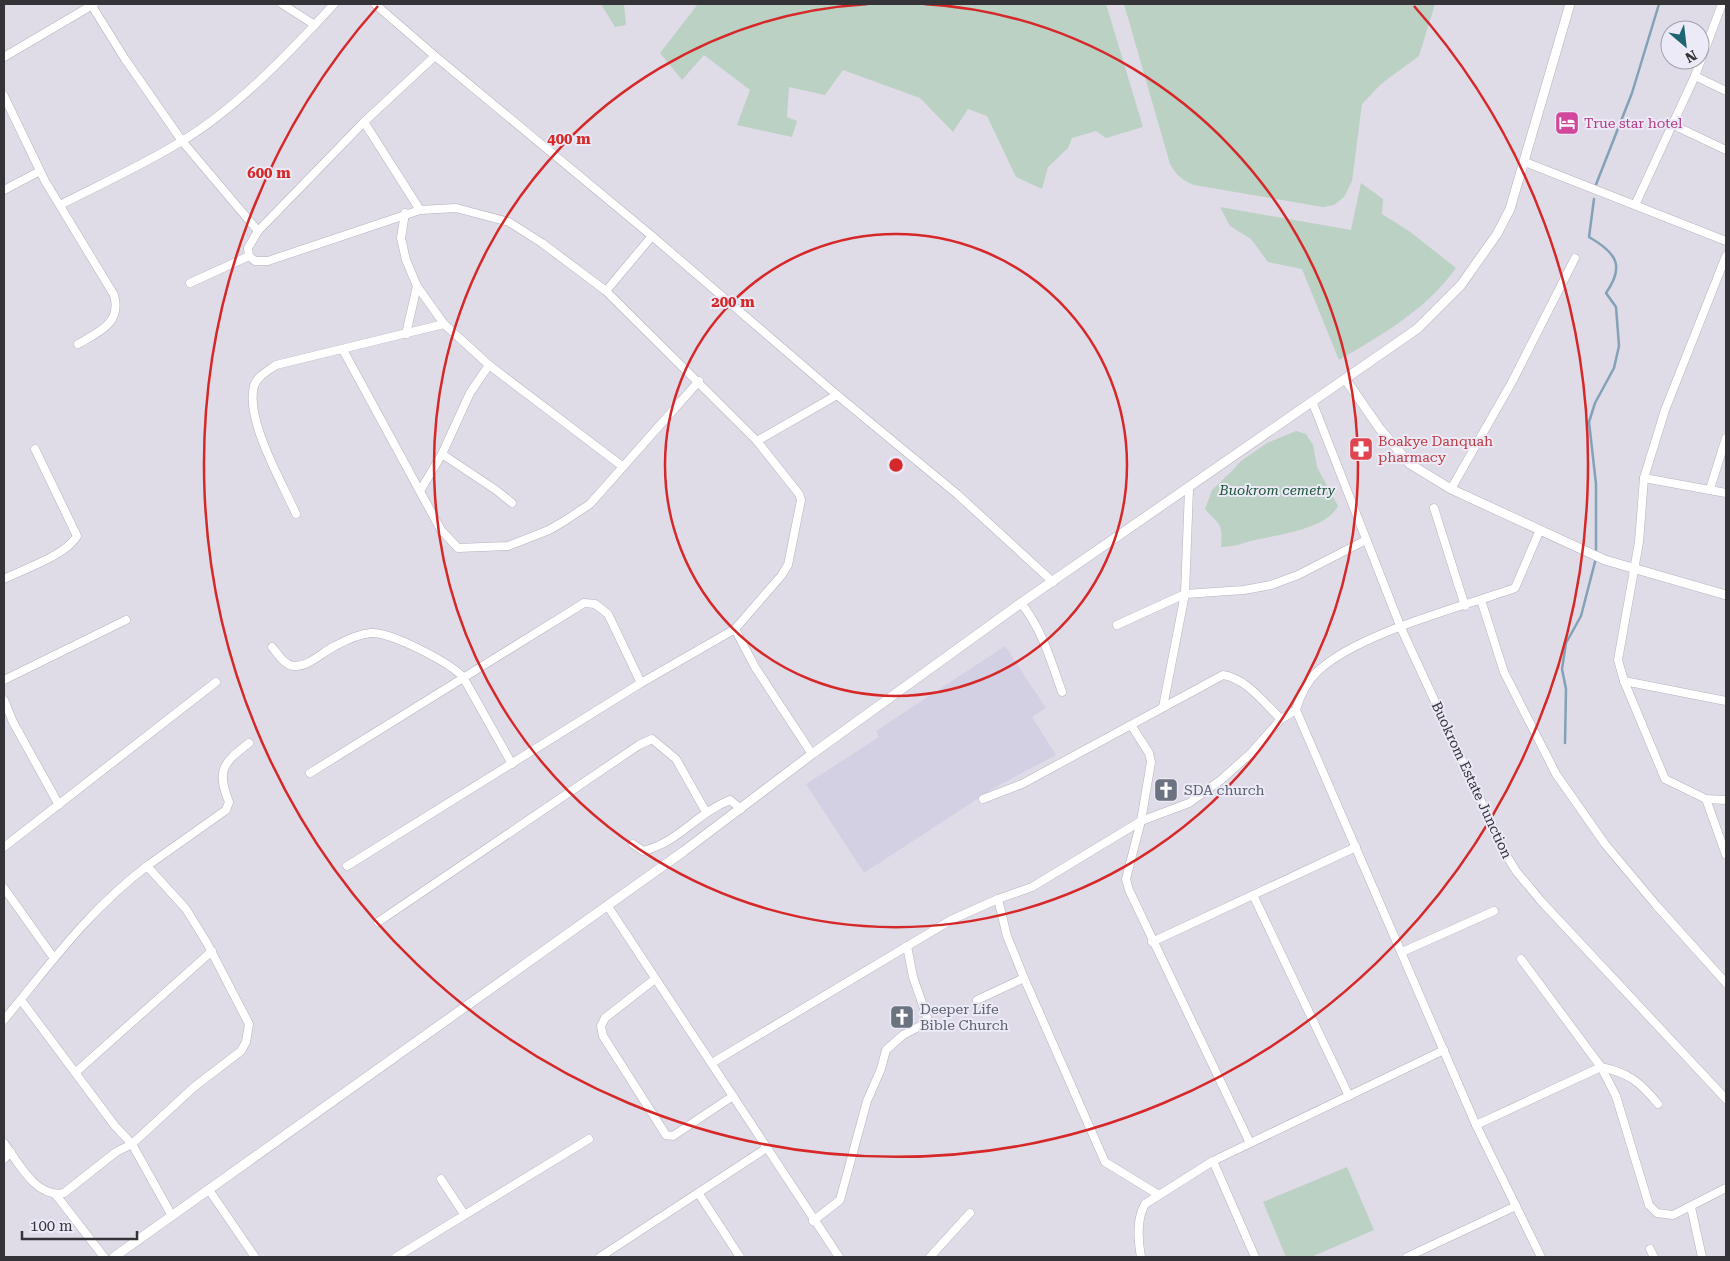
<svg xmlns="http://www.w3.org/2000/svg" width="1730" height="1261" viewBox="0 0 1730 1261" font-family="'Roboto Serif',serif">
  <rect width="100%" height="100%" fill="#dfdce8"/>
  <!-- built -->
  <path fill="#d4d0e3" d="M1005 646 1046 708 1032 717 1056 755 994 788 864 873 806 784 879 737 876 731Z"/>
  <!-- green -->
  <g fill="#bad1c3">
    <path d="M601 4H624L626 25 615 27Z"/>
    <path d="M698 4H1106L1143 127 1106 138 1096 131 1072 138 1068 148 1048 167 1042 189 1016 177 987 116 968 109 953 132 920 98 843 70 825 95 789 87 787 117 797 121 792 137 737 125 750 90 704 55 682 80 660 53Z"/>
    <path d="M1124 4H1435L1419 56 1381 84 1362 104 1352 181 1344 197 1334 205 1323 207 1194 185C1182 180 1176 175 1170 164Z"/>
    <path d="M1361 183 1383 199 1382 214 1409 231 1456 268C1427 309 1382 335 1339 360L1302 269 1268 262 1251 239 1230 226 1220 207 1351 230Z"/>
    <path d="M1296 431 1306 434 1313 445 1317 467 1338 506C1326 530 1275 535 1251 541 1240 544 1232 547 1221 547 1223 522 1220 526 1205 509L1212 490 1232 471 1241 461 1267 443Z"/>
    <path d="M1347 1167 1374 1230 1311 1257H1286L1263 1202Z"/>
  </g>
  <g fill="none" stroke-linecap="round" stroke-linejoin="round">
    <!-- stream -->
    <g stroke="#83a1b7" stroke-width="2.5">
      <path d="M1595 187 1632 93 1659 4"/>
      <path d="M1594 199 1589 237C1615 252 1626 265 1606 293L1616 307 1619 346 1614 368 1595 403 1589 422 1596 484V553"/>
      <path d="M1565 743 1566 689 1562 669 1566 643 1581 616 1596 558"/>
    </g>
    <defs>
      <g id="minor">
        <path d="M282 4 315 25"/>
        <path d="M375 4 435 56 652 236 837 395 957 494 1053 582"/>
        <path d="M92 6 125 59 182 141 258 231"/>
        <path d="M4 57 94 4"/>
        <path d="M1695 76 1726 91"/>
        <path d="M4 96 45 181 114 295C122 323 99 332 78 344"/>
        <path d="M364 122 420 210"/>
        <path d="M1671 124 1726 150"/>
        <path d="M1525 162 1726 241"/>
        <path d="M4 190 40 171"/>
        <path d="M60 205C101 184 143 165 182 141 238 107 290 52 334 4"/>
        <path d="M1635 205 1695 76 1722 4"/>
        <path d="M405 213 401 238 406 260 417 286 444 324 489 365 622 466"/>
        <path d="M1726 256 1665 410 1644 478 1639 542 1618 660 1624 681 1665 779 1706 799 1726 800"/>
        <path d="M190 283 249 256"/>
        <path d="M606 291 652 236"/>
        <path d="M406 334 417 286"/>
        <path d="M343 350 441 530 458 548 508 546 549 530 566 520 590 504 699 381"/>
        <path d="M489 365 470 393 442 454 496 490 512 503"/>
        <path d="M1312 401 1401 628 1505 853 1516 871 1541 901 1726 1099"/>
        <path d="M757 441 837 395"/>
        <path d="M1644 478 1726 493"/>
        <path d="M1451 489 1512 382 1575 258"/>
        <path d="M1710 489 1726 438"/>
        <path d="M420 491 442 454"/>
        <path d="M1434 508 1465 606"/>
        <path d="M296 514C282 482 245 420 254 386 257 376 268 371 276 365L444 324"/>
        <path d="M4 579C24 569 66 555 77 536L35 449"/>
        <path d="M1481 600 1504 672 1556 774 1605 844 1656 905 1726 983"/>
        <path d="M1021 603C1042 629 1051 661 1062 692"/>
        <path d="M1117 625 1185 594 1244 590 1271 585 1298 575 1366 540"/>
        <path d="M735 629 755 667 812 754"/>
        <path d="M272 647C278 654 284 665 294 666 309 667 322 652 335 646 346 640 359 634 371 633 391 632 449 662 463 677L512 764"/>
        <path d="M4 680 126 620"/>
        <path d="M1624 681 1726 701"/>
        <path d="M4 700 13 722 59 805"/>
        <path d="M1163 707 1185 594 1189 489"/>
        <path d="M1296 710 1476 1125 1541 1257"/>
        <path d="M1131 725 1149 753 1151 762 1141 821 1126 879 1129 890 1250 1143"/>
        <path d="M310 773 584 603 595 604 608 614 641 683"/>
        <path d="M983 799 1022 784 1223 675C1246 678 1265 704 1281 719"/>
        <path d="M1706 799 1726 855"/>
        <path d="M633 844 643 851C681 841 695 814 730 800L741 809"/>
        <path d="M4 847 216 682"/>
        <path d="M147 866 226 810 229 802C216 770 223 763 249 743"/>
        <path d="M347 866 641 683 735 629 781 576 788 565 801 500 799 494 757 441 606 291 542 243 509 222 456 208 420 210 268 261H255L249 256 248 248 258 231 364 122 435 56"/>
        <path d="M4 888 53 957"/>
        <path d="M1253 895 1349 1096"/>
        <path d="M998 899 1007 936 1024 978 1105 1162 1159 1195"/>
        <path d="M607 905 839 1257"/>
        <path d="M378 922 639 745 652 739 676 759 706 812"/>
        <path d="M1152 942 1356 847"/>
        <path d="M1402 952 1494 911"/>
        <path d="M1521 959 1601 1067 1616 1096 1649 1205 1657 1213 1673 1215 1726 1188"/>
        <path d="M655 979 605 1018 601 1026 603 1036 666 1135 673 1136 733 1096"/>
        <path d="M21 1000 115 1126 132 1144 172 1216"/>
        <path d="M977 1000 1024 978"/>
        <path d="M4 1020C51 963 87 912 147 866L186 909 207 943 249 1024 246 1042 241 1051 194 1087 132 1144 116 1152 64 1193C36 1199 18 1162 4 1143"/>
        <path d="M712 1063 951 920 998 899 1032 887 1141 821 1189 803 1222 779 1251 753 1281 719 1296 710C1300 696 1307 681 1318 671 1358 633 1462 607 1515 588L1539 532"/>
        <path d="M76 1072 212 951"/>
        <path d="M1476 1125 1601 1067C1629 1073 1640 1082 1658 1104"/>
        <path d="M4 1159 11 1152"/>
        <path d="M1213 1161 1255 1257"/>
        <path d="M441 1179 464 1214"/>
        <path d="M209 1190 255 1257"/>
        <path d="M699 1194 740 1257"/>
        <path d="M56 1195 104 1257"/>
        <path d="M1691 1207 1702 1257"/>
        <path d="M813 1221 840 1200 867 1101 881 1069 886 1050 903 1035 924 1024 927 1017 913 977 907 946"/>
        <path d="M1650 1249 1654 1257"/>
        <path d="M396 1257 589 1139"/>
        <path d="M600 1257 765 1149"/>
        <path d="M930 1257 970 1213"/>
        <path d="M1141 1257C1138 1240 1136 1220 1145 1204L1213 1161 1444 1050"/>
        <path d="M1407 1257 1516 1206"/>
      </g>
      <g id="tertiary">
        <path d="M1346 380 1380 429 1410 464 1451 489 1605 560 1726 595"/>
        <path d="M114 1257 684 851 812 754 1021 603 1417 329 1461 285 1497 234 1510 209 1570 4"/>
      </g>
    </defs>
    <!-- minor casing -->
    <use href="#minor" stroke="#b5b2be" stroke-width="9"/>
    <!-- tertiary casing -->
    <use href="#tertiary" stroke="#b5b2be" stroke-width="10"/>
    <!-- minor -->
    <use href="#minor" stroke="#fff" stroke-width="8"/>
    <!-- tertiary -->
    <use href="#tertiary" stroke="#fff" stroke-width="9"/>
  </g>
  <!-- distance rings -->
  <g fill="none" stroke="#d62828" stroke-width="2.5">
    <circle cx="896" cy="465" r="231"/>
    <path d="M924 4A462 462 0 1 1 868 4"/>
    <path d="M1414 6A692 692 0 1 1 378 6"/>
  </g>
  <!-- icons -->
  <defs>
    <symbol id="hotel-square" viewBox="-11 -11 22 22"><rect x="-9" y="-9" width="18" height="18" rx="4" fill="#d1479c" stroke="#eceaf6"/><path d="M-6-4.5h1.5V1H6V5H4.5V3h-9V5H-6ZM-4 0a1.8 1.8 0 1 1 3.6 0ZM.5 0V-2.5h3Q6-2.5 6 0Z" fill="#fff"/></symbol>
    <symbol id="pharmacy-square" viewBox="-11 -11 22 22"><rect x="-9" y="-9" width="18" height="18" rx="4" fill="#e0444e" stroke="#eceaf6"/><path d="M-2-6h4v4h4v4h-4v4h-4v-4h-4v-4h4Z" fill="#fff"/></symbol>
    <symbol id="church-square" viewBox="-11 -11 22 22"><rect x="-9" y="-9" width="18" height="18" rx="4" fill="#6b7280" stroke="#eceaf6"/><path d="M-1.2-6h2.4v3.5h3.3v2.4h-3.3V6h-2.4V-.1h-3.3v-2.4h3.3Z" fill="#fff"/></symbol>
  </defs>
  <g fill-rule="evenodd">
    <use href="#hotel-square" x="1553" y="109" width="28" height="28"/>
    <use href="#pharmacy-square" x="1347" y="435" width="28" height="28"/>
    <use href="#church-square" x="1152" y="776" width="28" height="28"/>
    <use href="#church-square" x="888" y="1003" width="28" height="28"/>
  </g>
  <g text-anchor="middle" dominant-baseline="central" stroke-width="4" stroke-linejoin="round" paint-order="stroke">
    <!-- hotel labels -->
    <g font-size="14" fill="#b23c85" stroke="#eceaf6" text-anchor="start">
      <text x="1584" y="123">True star hotel</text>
    </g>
    <!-- health labels -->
    <g font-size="14" fill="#be3a42" stroke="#eceaf6" text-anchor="start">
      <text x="1378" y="441">Boakye Danquah<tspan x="1378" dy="16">pharmacy</tspan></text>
    </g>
    <!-- park labels -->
    <g font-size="14" font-style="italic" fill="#195439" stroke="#eceaf6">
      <text x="1277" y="490">Buokrom cemetry</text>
    </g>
    <!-- street labels -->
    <g font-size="14" fill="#343338" stroke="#eceaf6">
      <text transform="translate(1472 780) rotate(65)">Buokrom Estate Junction</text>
    </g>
    <!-- worship labels -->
    <g font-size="14" fill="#5b616d" stroke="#eceaf6" text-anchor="start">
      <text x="1184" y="790">SDA church</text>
      <text x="920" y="1009">Deeper Life<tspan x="920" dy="16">Bible Church</tspan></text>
    </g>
  </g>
  <circle cx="896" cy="465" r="8" fill="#d62828" stroke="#eceaf6" stroke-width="2.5"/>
  <g font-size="15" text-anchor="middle" font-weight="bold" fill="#d62828" stroke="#eceaf6" stroke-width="4" stroke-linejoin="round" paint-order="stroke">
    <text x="569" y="144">400 m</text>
    <text x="269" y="178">600 m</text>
    <text x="733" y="307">200 m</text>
  </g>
  <!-- border -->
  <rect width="1730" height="1261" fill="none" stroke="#343338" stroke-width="10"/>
  <!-- north arrow -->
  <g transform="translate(1685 45) rotate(152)"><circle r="24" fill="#eceaf6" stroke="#a2a1aa"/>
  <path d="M0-4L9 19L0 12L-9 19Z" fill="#1d6573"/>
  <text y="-8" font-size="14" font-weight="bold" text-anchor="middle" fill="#343338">N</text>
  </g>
  <!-- scale -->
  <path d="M22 1231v8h115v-8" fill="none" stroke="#343338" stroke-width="2.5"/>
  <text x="30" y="1231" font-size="15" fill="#343338" stroke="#eceaf6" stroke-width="4" paint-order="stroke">100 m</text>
</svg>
